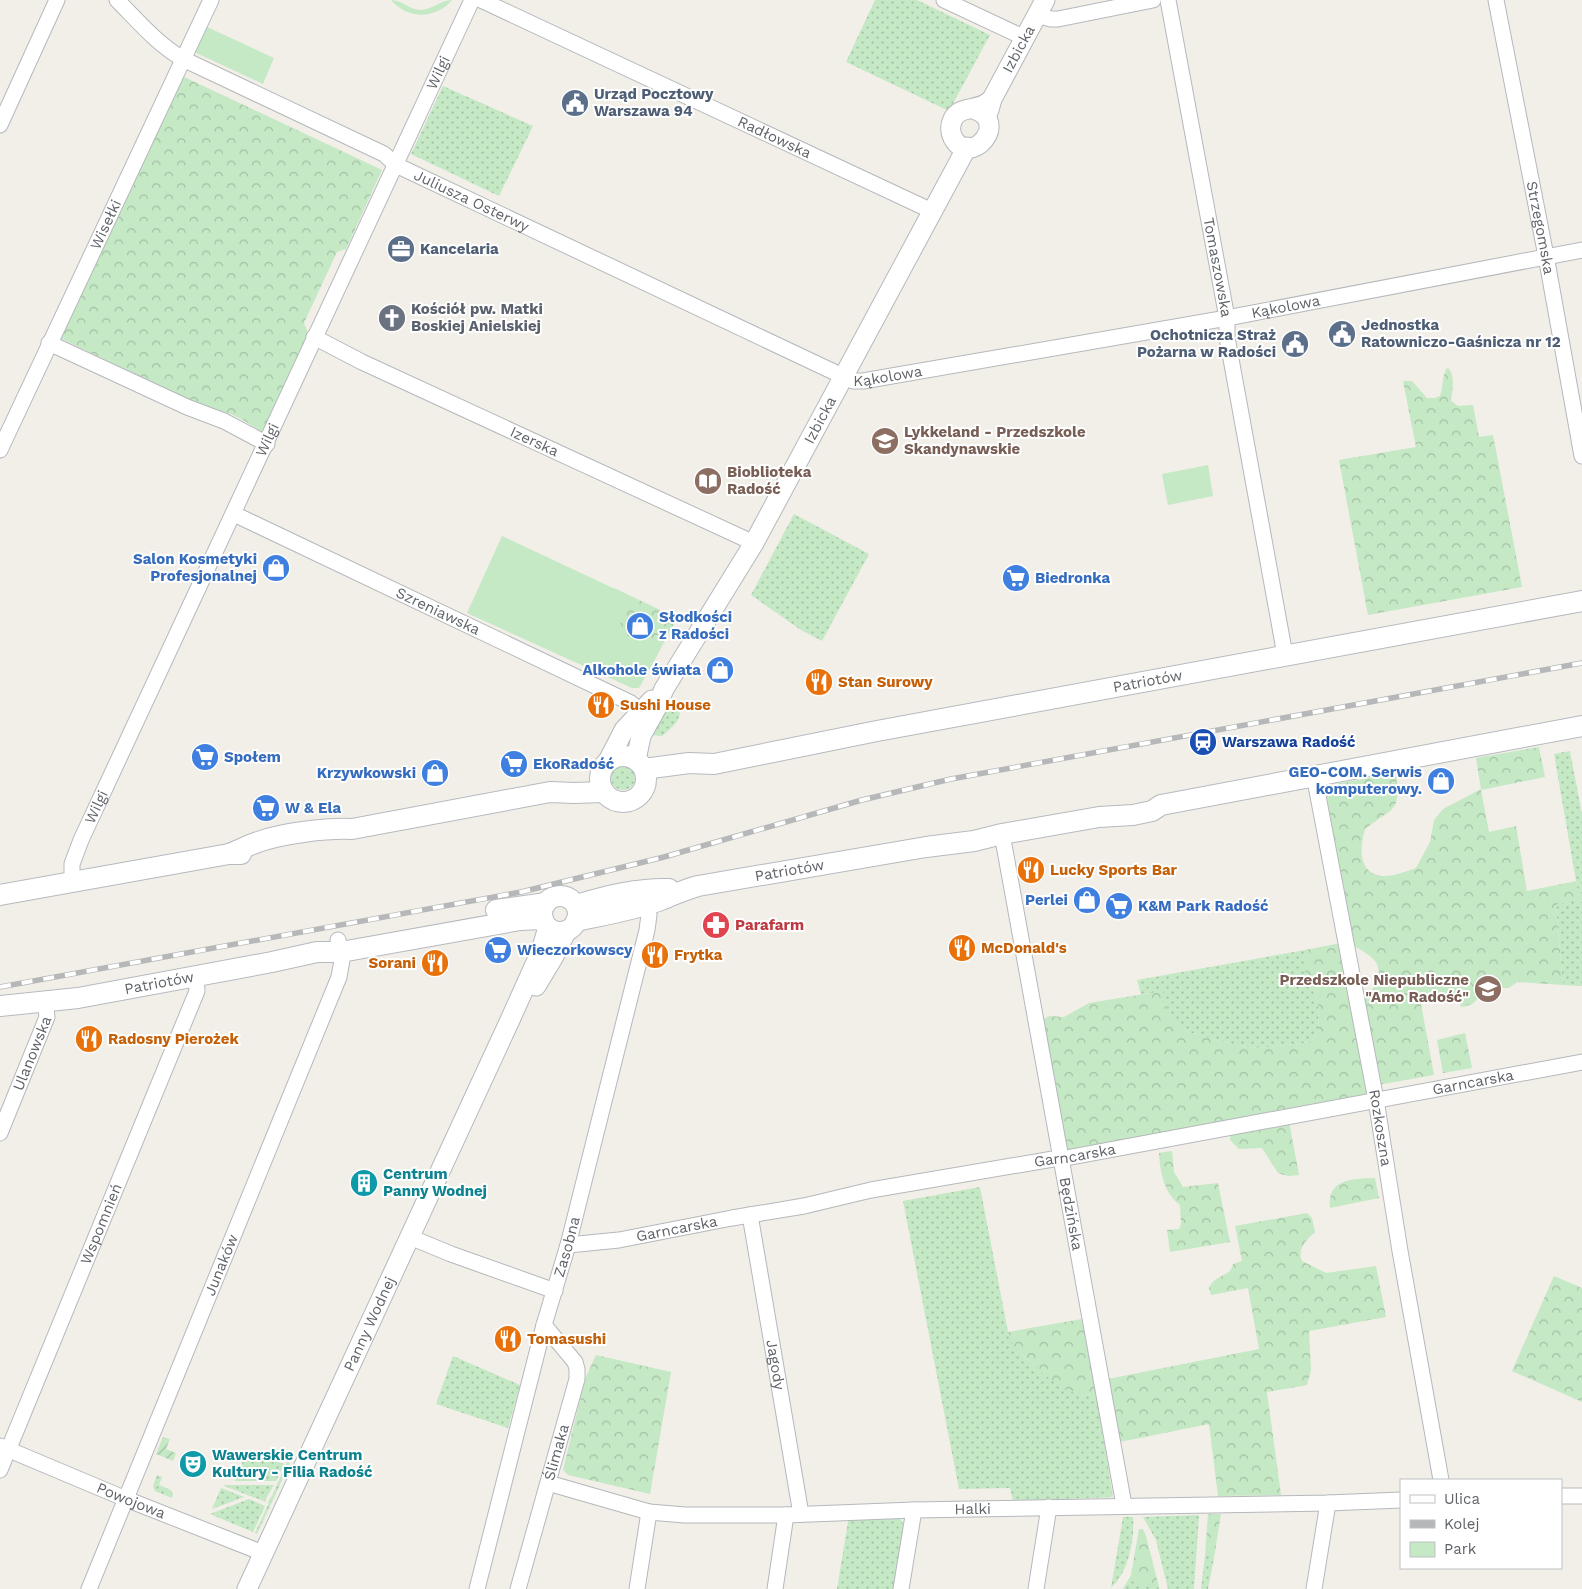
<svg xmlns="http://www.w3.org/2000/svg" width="1582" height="1589" viewBox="0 0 1582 1589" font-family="'Work Sans',sans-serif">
  <defs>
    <pattern id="grass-dots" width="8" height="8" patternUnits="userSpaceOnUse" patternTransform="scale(1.25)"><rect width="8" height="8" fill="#c5e8c5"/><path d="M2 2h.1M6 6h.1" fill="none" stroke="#a3c0a4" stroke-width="1.8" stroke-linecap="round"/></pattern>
    <pattern id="forest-crowns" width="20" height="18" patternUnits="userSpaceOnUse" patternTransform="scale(1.25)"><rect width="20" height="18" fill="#c5e8c5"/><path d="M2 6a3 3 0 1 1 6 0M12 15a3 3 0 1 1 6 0" fill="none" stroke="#a3c0a4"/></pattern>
    <pattern id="garden-furrows" width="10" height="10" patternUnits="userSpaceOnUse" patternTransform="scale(1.25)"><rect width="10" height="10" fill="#c5e8c5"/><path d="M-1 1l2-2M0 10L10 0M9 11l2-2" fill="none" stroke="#a3c0a4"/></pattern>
  </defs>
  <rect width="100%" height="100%" fill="#f1efe8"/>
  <!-- grass -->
  <g fill="url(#grass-dots)">
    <path d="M875 0H917L990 35 949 111 846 62Z"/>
    <path d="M443 86 533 126 499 196 411 154Z"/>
    <path d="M794 514 869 554 822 641 801 630 751 595Z"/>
    <path d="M672 704C690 713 672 728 662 736L651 735 653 725Z"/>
    <path d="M1570 751 1582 814V986L1563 985 1556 905 1579 898 1554 754Z"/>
    <circle cx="623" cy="778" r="12"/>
    <path d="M1305 950V974L1318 1002 1319 1031 1310 1042 1261 1048 1236 1046 1189 1032 1178 1024 1170 1013 1163 1002V992L1141 994 1137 980Z"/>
    <path d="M980 1187 1008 1332C1019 1362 1057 1380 1083 1396L1096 1393 1113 1497 1013 1501 1010 1488 959 1489 903 1201Z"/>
    <path d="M453 1356 520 1385 508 1428 436 1404Z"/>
    <path d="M247 1450 284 1464 276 1481H235Z"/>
    <path d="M287 1462 290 1463 257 1534 255 1533 268 1505 269 1500 272 1496Z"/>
    <path d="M157 1475 162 1477 159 1485 171 1490 173 1495 172 1498 155 1491 153 1486Z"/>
    <path d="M222 1485H274L266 1498V1502Z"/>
    <path d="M221 1488 244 1497 212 1509Z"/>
    <path d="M249 1499 265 1506 253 1532 210 1514Z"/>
    <path d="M898 1515 905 1527 895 1589H837L849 1516Z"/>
    <path d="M1199 1515 1194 1589H1168L1156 1540 1143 1517Z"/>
    <path d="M1123 1517H1133C1135 1540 1128 1572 1111 1588Z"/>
    <path d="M1205 1555 1214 1558 1208 1589H1201Z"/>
    <path d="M1131 1575C1141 1582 1146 1589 1159 1587V1589H1123Z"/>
  </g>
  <!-- forest -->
  <g fill="url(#forest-crowns)">
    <path d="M182 76 382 170 346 249 337 252 304 323 309 335 262 433C241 417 230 412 204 407L60 338Z"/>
    <path d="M1448 368C1456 376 1452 391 1451 401L1458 406 1473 405 1479 437 1493 435 1522 587 1368 615 1339 460 1416 447 1403 381H1412L1427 398H1435L1440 396C1443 387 1442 378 1446 369Z"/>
    <path d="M614 588 677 618 648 672 583 597Z"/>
    <path d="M1539 747 1545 777 1481 790 1489 832 1516 826 1527 891 1576 881 1579 898 1556 905 1563 985 1517 982 1509 988C1502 988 1491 987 1484 992 1473 999 1480 1004 1461 1007L1458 997 1421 1004 1434 1075 1378 1085 1362 1000C1373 991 1385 975 1375 961 1369 954 1359 949 1351 944L1325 786 1396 773C1401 815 1393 806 1365 829 1360 847 1357 873 1382 876 1394 877 1406 871 1416 868L1430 842 1434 820 1443 809 1481 789 1476 758Z"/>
    <path d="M1341 943 1367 1092 1365 1098 1070 1152 1064 1149 1039 1021 1050 1016 1064 1017 1089 1003 1163 991V1002L1170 1013 1178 1024 1189 1032 1236 1046 1261 1048 1310 1042 1319 1031 1318 1002 1305 974V950Z"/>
    <path d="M1465 1033 1472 1068 1443 1073 1437 1040Z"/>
    <path d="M1289 1121 1299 1175 1288 1176 1278 1173 1262 1148 1239 1149 1230 1140V1132Z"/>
    <path d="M1172 1151 1174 1172 1183 1187 1218 1183 1230 1242 1170 1252 1167 1230 1179 1229 1181 1224 1180 1205C1164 1193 1160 1172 1159 1153Z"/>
    <path d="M1375 1178 1379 1198 1330 1208C1327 1178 1353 1179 1375 1178Z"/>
    <path d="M1307 1213 1312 1218 1315 1232C1306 1241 1297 1248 1302 1261L1326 1273 1376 1266 1386 1317 1309 1331 1311 1370 1307 1385 1267 1392 1281 1495 1218 1496 1209 1424 1120 1442 1108 1379 1259 1349 1248 1288 1211 1295 1209 1288C1216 1273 1230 1278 1233 1264L1242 1261 1235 1226Z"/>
    <path d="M1554 1276 1582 1288V1402L1512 1371Z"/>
    <path d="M1082 1319 1096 1393 1083 1396 1066 1390 1042 1373 1016 1348 1012 1343 1008 1332Z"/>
    <path d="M596 1355 671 1372 650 1494 568 1475 563 1470 585 1379Z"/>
    <path d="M1208 1514H1221L1214 1558 1205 1555Z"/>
    <path d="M1139 1529H1143L1146 1536 1159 1587C1143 1589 1143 1583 1131 1575Z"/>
  </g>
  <!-- park -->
  <g fill="#c5e8c5">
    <path d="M391 0C402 0 409 10 421 10 433 9 441 0 452 0 435 20 407 19 391 0Z"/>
    <path d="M205 26 274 58 263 84 192 51Z"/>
    <path d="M1208 465 1213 496 1168 505 1162 474Z"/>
    <path d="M502 536 632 597 620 624 623 634 660 650 639 688H632L467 613Z"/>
  </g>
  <!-- garden -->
  <path fill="url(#garden-furrows)" d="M163 1437 170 1439 166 1449 176 1453 173 1461 156 1454Z"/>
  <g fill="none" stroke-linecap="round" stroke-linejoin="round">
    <defs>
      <g id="minor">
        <path id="s1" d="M117 0C138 21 157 44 183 59L384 154 396 165 853 381H863L1227 318 1582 250"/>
        <path id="s2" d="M481 0 932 211"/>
        <path d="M944 0 1025 38"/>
        <path id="s3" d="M1168 0 1227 318V337L1285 655"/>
        <path id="s4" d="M1496 0 1546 256 1582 456"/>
        <path d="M1037 15 1051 19H1058L1153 0"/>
        <path d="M0 125 57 0"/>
        <path id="s5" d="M314 337 362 362 754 543"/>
        <path d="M49 343 187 407 224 421 267 444"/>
        <path id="s6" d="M0 450 211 0"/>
        <path id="s7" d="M234 514 631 703 640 711"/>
        <path id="s8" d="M1314 775 1376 1100 1400 1251 1441 1480"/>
        <path id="s9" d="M1002 834 1124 1505"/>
        <path id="s10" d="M72 882V864L81 840 472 0"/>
        <path id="s11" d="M0 1133 47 1017 45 1001"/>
        <path id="s12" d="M750 1215 801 1514"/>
        <path d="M410 1237 451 1254 555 1291"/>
        <path id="s13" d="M568 1245 619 1240 732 1218 804 1206 871 1190 1053 1159 1066 1158 1582 1062"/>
        <path id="s14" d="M0 1446 126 1499 263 1553"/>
        <path id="s15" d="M0 1470 197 991 196 976"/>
        <path id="s16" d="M548 1483 649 1512 685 1515H786L914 1510 1328 1503 1401 1500"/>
        <path d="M1561 1496H1582"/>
        <path id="s17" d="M89 1589 339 977 342 960 338 940"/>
        <path id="s18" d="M477 1589 544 1325 568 1245 647 930 649 915 646 905"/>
        <path id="s19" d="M518 1589 577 1379V1369L575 1362 544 1325"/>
        <path d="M637 1589 649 1512"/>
        <path d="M775 1589 786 1515"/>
        <path d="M901 1589 914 1510"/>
        <path d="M1036 1589 1049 1507"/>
        <path d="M1314 1589 1328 1503"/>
      </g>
      <g id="tertiary">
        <path d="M973 109C1012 121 970 169 953 138 950 132 950 125 953 119 961 104 979 113 992 99"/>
        <path id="s20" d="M989 110 992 99 1045 0"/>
        <path id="s21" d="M636 760 641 736 656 709 664 689 754 543 967 147"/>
        <path d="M608 761 624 730 652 700"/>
        <path d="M536 986 554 956 567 930"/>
        <path id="s22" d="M247 1589 510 1020 541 951 548 927"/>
      </g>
      <g id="secondary">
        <circle cx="623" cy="779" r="23"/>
        <path id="s23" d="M644 769 689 763 714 764 877 731 1582 601"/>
        <path d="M229 854C239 850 249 845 258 842 283 833 326 828 352 829L550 792 574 793 604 792"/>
        <path d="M0 895 229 854H241"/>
        <circle cx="560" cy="914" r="18"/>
        <path d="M576 905C606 896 637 888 669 889"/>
        <path d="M496 910 546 903"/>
        <path id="s24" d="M576 921C604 915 634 910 661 900 674 895 683 890 698 886L926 847 974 841 1002 834 1099 817 1133 815 1152 811 1161 805 1582 726"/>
        <path id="s25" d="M0 1006 78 998 272 962 317 952H341L520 920 543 919"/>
      </g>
    </defs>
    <!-- minor casing -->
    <use href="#minor" stroke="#b5b8bc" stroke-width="17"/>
    <!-- tertiary casing -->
    <use href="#tertiary" stroke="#b5b8bc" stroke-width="21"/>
    <!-- secondary casing -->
    <use href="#secondary" stroke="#b6babf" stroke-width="22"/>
    <!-- minor -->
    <use href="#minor" stroke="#fff" stroke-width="15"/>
    <!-- tertiary -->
    <use href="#tertiary" stroke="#fff" stroke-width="19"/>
    <!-- secondary -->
    <use href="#secondary" stroke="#fff" stroke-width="20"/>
    <defs>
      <path id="rail" d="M0 987 521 892 664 857 862 800 951 779 1582 663"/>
    </defs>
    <!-- rail casing -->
    <use href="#rail" stroke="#b6b7b8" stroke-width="5.5"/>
    <!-- rail -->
    <use href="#rail" stroke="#fff" stroke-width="4" stroke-dasharray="11" stroke-linecap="butt"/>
  </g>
  <!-- icons -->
  <defs>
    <symbol id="civic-disc" viewBox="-11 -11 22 22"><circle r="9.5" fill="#5c6f8a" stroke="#fff"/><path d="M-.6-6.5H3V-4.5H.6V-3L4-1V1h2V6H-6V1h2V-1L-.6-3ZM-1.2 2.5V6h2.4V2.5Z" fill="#fff"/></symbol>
    <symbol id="office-disc" viewBox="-11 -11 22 22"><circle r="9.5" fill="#5c6f8a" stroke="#fff"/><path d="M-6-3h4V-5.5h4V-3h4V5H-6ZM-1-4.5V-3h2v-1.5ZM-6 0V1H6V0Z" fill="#fff"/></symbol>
    <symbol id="church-disc" viewBox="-11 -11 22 22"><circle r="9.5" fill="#6b7280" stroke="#fff"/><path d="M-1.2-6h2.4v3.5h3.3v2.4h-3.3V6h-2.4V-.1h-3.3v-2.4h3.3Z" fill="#fff"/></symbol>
    <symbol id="school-disc" viewBox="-11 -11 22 22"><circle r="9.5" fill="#8d6e63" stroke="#fff"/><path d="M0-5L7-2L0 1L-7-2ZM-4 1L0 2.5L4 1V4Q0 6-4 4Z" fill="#fff"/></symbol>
    <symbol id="library-disc" viewBox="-11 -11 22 22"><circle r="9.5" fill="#8d6e63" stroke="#fff"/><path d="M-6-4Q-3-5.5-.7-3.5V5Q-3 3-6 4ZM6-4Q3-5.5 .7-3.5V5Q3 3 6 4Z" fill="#fff"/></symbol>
    <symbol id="shop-disc" viewBox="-11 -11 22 22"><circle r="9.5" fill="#3f7fe0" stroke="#fff"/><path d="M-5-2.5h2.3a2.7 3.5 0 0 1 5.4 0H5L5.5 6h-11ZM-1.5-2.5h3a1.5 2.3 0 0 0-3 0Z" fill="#fff"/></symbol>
    <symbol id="supermarket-disc" viewBox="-11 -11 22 22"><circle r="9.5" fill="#3f7fe0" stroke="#fff"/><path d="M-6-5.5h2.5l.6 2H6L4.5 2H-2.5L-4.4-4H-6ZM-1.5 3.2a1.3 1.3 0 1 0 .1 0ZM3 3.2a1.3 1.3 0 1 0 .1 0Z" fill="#fff"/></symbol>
    <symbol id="restaurant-disc" viewBox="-11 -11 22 22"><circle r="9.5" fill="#e8710a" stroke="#fff"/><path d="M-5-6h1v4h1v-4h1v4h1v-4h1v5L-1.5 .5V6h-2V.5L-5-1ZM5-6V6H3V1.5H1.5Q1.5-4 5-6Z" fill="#fff"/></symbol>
    <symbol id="station-disc" viewBox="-11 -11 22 22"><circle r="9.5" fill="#1a4fb4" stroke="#fff"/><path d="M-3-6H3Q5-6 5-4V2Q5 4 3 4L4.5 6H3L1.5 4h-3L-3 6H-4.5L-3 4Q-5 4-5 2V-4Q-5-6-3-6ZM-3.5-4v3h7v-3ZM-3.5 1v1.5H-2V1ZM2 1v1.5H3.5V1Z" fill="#fff"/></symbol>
    <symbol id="pharmacy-disc" viewBox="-11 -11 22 22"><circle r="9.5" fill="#e0444e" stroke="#fff"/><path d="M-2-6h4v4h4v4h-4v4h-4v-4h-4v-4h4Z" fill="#fff"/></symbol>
    <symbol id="building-disc" viewBox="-11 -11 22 22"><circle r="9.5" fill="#0f9aa8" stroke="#fff"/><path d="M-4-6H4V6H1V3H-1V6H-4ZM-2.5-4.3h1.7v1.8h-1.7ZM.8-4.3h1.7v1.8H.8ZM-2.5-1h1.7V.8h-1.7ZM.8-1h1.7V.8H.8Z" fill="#fff"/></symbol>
    <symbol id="theatre-disc" viewBox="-11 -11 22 22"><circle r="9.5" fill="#0f9aa8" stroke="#fff"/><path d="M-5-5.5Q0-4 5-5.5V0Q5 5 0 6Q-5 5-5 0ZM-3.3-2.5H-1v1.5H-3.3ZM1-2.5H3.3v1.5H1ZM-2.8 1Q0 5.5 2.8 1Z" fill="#fff"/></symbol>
  </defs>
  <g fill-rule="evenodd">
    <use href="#civic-disc" x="559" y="87" width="32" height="32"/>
    <use href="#office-disc" x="385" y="233" width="32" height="32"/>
    <use href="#church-disc" x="376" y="302" width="32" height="32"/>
    <use href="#civic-disc" x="1326" y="318" width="32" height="32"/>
    <use href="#civic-disc" x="1279" y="328" width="32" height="32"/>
    <use href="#school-disc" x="869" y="425" width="32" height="32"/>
    <use href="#library-disc" x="692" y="465" width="32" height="32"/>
    <use href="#shop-disc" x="260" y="552" width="32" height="32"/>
    <use href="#supermarket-disc" x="1000" y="562" width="32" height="32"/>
    <use href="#shop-disc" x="624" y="610" width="32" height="32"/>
    <use href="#shop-disc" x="704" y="654" width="32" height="32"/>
    <use href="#restaurant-disc" x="803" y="666" width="32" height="32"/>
    <use href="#restaurant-disc" x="585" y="689" width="32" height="32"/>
    <use href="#station-disc" x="1187" y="726" width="32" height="32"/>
    <use href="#supermarket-disc" x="189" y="741" width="32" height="32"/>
    <use href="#supermarket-disc" x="498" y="748" width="32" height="32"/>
    <use href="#shop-disc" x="419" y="757" width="32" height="32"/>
    <use href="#shop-disc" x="1425" y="765" width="32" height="32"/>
    <use href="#supermarket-disc" x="250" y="792" width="32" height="32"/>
    <use href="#restaurant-disc" x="1015" y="854" width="32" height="32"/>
    <use href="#shop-disc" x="1071" y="884" width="32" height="32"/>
    <use href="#supermarket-disc" x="1103" y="890" width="32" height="32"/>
    <use href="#pharmacy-disc" x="700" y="909" width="32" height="32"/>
    <use href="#restaurant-disc" x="946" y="932" width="32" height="32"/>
    <use href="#supermarket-disc" x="482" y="934" width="32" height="32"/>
    <use href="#restaurant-disc" x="639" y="939" width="32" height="32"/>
    <use href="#restaurant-disc" x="419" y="947" width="32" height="32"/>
    <use href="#school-disc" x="1472" y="973" width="32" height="32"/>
    <use href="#restaurant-disc" x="73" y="1023" width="32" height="32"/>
    <use href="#building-disc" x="348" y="1167" width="32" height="32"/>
    <use href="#restaurant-disc" x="492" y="1323" width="32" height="32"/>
    <use href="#theatre-disc" x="177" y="1448" width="32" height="32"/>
  </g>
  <g text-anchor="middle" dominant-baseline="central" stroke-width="4" stroke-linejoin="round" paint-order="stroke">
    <!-- street labels -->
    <g font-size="15" fill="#5f6368" stroke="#fff">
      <text stroke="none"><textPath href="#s20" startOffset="68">Izbicka</textPath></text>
      <text stroke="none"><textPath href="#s10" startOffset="890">Wilgi</textPath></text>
      <text stroke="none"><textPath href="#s2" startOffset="324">Radłowska</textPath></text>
      <text stroke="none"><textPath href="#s1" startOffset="411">Juliusza Osterwy</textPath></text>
      <text stroke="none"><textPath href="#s6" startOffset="249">Wisełki</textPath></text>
      <text stroke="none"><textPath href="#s4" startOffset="232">Strzegomska</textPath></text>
      <text stroke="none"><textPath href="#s3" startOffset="272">Tomaszowska</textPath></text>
      <text stroke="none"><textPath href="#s1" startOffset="1272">Kąkolowa</textPath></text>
      <text stroke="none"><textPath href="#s1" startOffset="868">Kąkolowa</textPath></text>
      <text stroke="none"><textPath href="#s21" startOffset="388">Izbicka</textPath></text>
      <text stroke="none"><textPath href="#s10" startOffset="485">Wilgi</textPath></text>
      <text stroke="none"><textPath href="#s5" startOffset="244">Izerska</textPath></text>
      <text stroke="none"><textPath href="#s7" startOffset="226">Szreniawska</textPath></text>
      <text stroke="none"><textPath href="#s23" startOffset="512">Patriotów</textPath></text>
      <text stroke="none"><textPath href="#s10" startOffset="80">Wilgi</textPath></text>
      <text stroke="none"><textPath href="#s24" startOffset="220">Patriotów</textPath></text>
      <text stroke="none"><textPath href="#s25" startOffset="161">Patriotów</textPath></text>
      <text stroke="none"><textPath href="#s11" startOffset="86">Ulanowska</textPath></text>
      <text stroke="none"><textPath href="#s13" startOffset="920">Garncarska</textPath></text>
      <text stroke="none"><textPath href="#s8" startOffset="359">Rozkoszna</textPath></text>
      <text stroke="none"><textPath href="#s13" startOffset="515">Garncarska</textPath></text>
      <text stroke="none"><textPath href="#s9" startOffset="386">Będzińska</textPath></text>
      <text stroke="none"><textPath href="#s15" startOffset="266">Wspomnień</textPath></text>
      <text stroke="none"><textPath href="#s13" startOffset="110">Garncarska</textPath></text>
      <text stroke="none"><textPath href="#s18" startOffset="354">Zasobna</textPath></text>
      <text stroke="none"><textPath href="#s17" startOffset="350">Junaków</textPath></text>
      <text stroke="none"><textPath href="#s22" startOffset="292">Panny Wodnej</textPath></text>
      <text stroke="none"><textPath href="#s12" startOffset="152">Jagody</textPath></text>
      <text stroke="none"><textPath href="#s19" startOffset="142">Ślimaka</textPath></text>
      <text stroke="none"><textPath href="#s14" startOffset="142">Powojowa</textPath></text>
      <text stroke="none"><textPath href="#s16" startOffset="429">Halki</textPath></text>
    </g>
    <!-- service labels -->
    <g font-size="15" font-weight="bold" fill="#4e5e75" stroke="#fff" text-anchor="start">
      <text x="594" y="94">Urząd Pocztowy<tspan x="594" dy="17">Warszawa 94</tspan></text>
      <text x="420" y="249">Kancelaria</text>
      <text x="1361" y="325">Jednostka<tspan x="1361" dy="17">Ratowniczo-Gaśnicza nr 12</tspan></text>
      <text x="1276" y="335" text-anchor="end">Ochotnicza Straż<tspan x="1276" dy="17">Pożarna w Radości</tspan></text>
    </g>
    <!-- worship labels -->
    <g font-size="15" font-weight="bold" fill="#5b616d" stroke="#fff" text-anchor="start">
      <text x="411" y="309">Kościół pw. Matki<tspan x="411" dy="17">Boskiej Anielskiej</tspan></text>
    </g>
    <!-- education labels -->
    <g font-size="15" font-weight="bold" fill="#785e54" stroke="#fff" text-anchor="start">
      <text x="904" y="432">Lykkeland - Przedszkole<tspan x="904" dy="17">Skandynawskie</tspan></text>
      <text x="727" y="472">Bioblioteka<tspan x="727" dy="17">Radość</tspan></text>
      <text x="1469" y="980" text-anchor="end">Przedszkole Niepubliczne<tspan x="1469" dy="17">"Amo Radość"</tspan></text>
    </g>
    <!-- shop labels -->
    <g font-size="15" font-weight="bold" fill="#366cbe" stroke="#fff" text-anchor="start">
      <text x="257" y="559" text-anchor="end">Salon Kosmetyki<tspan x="257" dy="17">Profesjonalnej</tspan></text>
      <text x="1035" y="578">Biedronka</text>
      <text x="659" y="617">Słodkości<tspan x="659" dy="17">z Radości</tspan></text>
      <text x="701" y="670" text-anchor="end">Alkohole świata</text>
      <text x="224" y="757">Społem</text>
      <text x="533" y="764">EkoRadość</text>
      <text x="1422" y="772" text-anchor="end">GEO-COM. Serwis<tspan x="1422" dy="17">komputerowy.</tspan></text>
      <text x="416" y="773" text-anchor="end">Krzywkowski</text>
      <text x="285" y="808">W &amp; Ela</text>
      <text x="1068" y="900" text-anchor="end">Perlei</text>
      <text x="1138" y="906">K&amp;M Park Radość</text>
      <text x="517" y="950">Wieczorkowscy</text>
    </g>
    <!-- food labels -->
    <g font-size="15" font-weight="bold" fill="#c56008" stroke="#fff" text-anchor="start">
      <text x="838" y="682">Stan Surowy</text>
      <text x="620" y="705">Sushi House</text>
      <text x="1050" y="870">Lucky Sports Bar</text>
      <text x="981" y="948">McDonald's</text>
      <text x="674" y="955">Frytka</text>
      <text x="416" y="963" text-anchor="end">Sorani</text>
      <text x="108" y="1039">Radosny Pierożek</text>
      <text x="527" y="1339">Tomasushi</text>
    </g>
    <!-- transit labels -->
    <g font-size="15" font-weight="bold" fill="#164399" stroke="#fff" text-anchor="start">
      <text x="1222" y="742">Warszawa Radość</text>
    </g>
    <!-- health labels -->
    <g font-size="15" font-weight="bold" fill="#be3a42" stroke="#fff" text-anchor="start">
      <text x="735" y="925">Parafarm</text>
    </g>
    <!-- culture labels -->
    <g font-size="15" font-weight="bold" fill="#0d838f" stroke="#fff" text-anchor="start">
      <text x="383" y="1174">Centrum<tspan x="383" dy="17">Panny Wodnej</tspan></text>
      <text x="212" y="1455">Wawerskie Centrum<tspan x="212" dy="17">Kultury - Filia Radość</tspan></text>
    </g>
  </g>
  <!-- legend -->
  <rect x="1400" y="1479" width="162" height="90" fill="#ffffff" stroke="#bfc1c3"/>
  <rect x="1410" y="1495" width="25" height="8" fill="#ffffff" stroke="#bfc1c3"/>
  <text x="1444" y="1504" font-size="15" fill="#5f6368">Ulica</text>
  <rect x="1410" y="1520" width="25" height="8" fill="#b6b7b8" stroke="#bfc1c3"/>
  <text x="1444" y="1529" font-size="15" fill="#5f6368">Kolej</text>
  <rect x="1410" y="1542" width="25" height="15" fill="#c5e8c5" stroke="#bfc1c3"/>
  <text x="1444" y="1554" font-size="15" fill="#5f6368">Park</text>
</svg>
